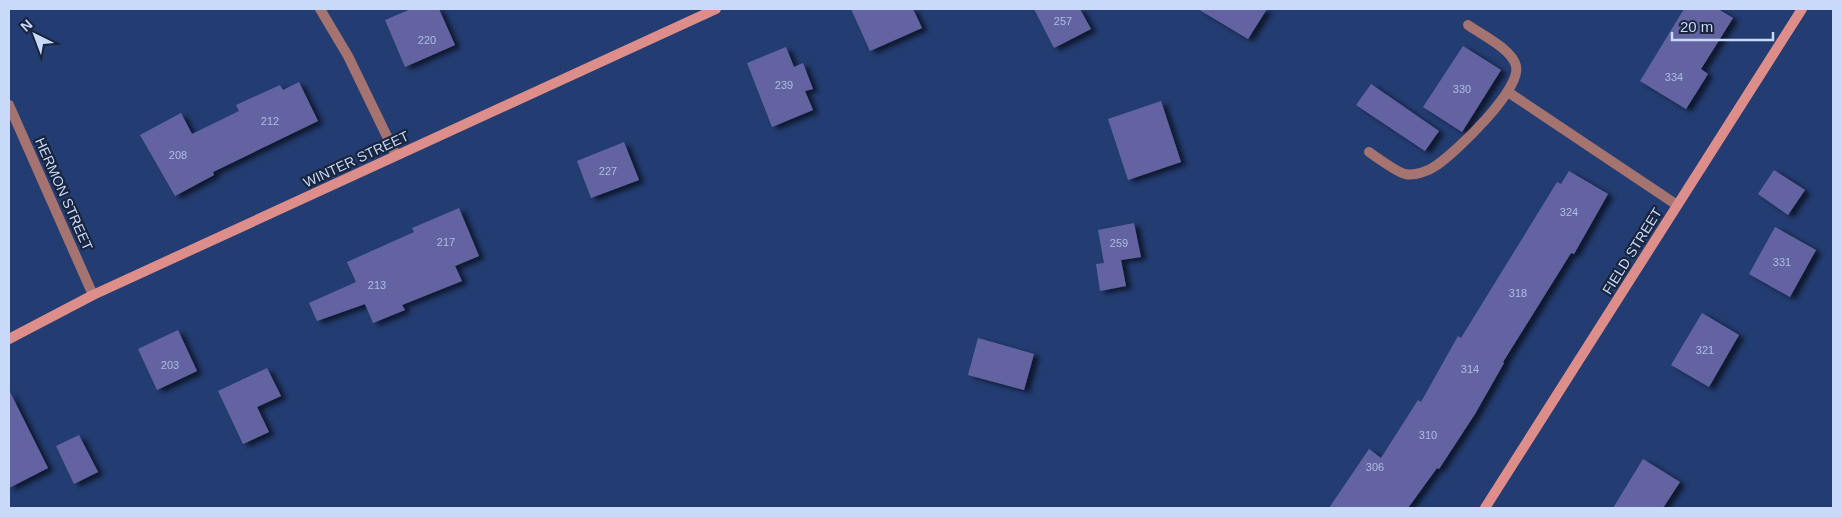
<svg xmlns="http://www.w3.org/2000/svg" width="1842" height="517" viewBox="0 0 1842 517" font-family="Helvetica,sans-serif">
  <defs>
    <filter id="shadow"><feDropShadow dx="5.5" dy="3" stdDeviation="2.5" flood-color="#0009"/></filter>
  </defs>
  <rect width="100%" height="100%" fill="#233c71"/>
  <!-- building -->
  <g fill="#6464a2" filter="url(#shadow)">
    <path d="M411 9H439L455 45 405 67 385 20Z"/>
    <path d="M851 9H913L922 28 870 51Z"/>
    <path d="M1034 9H1080L1091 29 1054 48Z"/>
    <path d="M1198 9H1267L1248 39Z"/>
    <path d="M1684 9H1718L1733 18 1701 69 1708 74 1686 109 1640 81Z"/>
    <path d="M1463 46 1501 70 1462 132 1423 107Z"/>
    <path d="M786 47 794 67 803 63 813 89 805 91 813 110 772 127 747 63Z"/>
    <path d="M299 82 318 121 213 172 214 175 175 196 140 135 181 113 192 134 239 111 236 105 280 85 283 90Z"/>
    <path d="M1371 84 1439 131 1425 151 1356 105Z"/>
    <path d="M1161 101 1181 162 1128 180 1108 119Z"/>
    <path d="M624 142 639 180 591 198 577 161Z"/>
    <path d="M1774 170 1805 190 1788 215 1758 194Z"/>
    <path d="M1569 171 1608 194 1574 254 1571 253 1503 362 1504 363 1475 414 1439 469 1437 468 1408 508H1329L1369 449 1381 458 1418 400 1421 402 1458 336 1461 338 1557 182 1561 184Z"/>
    <path d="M459 208 479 256 455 266 462 281 402 305 405 310 373 323 365 304 317 321 309 303 356 282 347 262 414 232 412 228Z"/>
    <path d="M1134 223 1141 257 1121 260 1126 286 1100 291 1096 264 1104 263 1098 230Z"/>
    <path d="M1775 227 1816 250 1790 297 1749 274Z"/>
    <path d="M1702 313 1739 335 1709 387 1671 365Z"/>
    <path d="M178 330 197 371 157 390 138 349Z"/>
    <path d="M978 338 1034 354 1024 390 968 375Z"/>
    <path d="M267 368 281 396 257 407 269 432 243 444 218 391Z"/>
    <path d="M9 390 48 468 9 488Z"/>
    <path d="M79 435 98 472 74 484 56 446Z"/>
    <path d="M1643 459 1680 482 1663 508H1613Z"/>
  </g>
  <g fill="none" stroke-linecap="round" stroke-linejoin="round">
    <!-- lane -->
    <g stroke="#a57370" stroke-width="10">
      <path d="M1508 92 1677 205"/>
      <path d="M1369 152C1376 157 1397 172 1405 174 1415 176 1429 171 1437 165 1456 152 1522 89 1516 66 1512 49 1482 35 1468 25"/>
    </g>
    <!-- street -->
    <g stroke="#a57370" stroke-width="10">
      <path d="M320 9 348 56 396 155"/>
      <path d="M9 105 93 295"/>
    </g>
    <!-- secondary -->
    <g stroke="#dd8e8a" stroke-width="10">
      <path d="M9 339 93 295 716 9"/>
      <path d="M1485 508 1802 9"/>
    </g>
  </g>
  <g text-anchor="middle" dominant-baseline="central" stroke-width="4.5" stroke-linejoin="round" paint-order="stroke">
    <!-- number labels -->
    <g font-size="11" fill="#afbce3">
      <text x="1063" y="21">257</text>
      <text x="427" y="40">220</text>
      <text x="1674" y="77">334</text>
      <text x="784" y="85">239</text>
      <text x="1462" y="89">330</text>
      <text x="270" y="121">212</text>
      <text x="178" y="155">208</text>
      <text x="608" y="171">227</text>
      <text x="1569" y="212">324</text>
      <text x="446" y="242">217</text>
      <text x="1119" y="243">259</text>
      <text x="1782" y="262">331</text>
      <text x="377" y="285">213</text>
      <text x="1518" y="293">318</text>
      <text x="1705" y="350">321</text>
      <text x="170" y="365">203</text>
      <text x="1470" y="369">314</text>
      <text x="1428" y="435">310</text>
      <text x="1375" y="467">306</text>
    </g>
    <!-- street labels -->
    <g font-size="14" fill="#c8d9f9" stroke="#19253d">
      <text transform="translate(356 159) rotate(-25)">WINTER STREET</text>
      <text transform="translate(64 194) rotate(66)">HERMON STREET</text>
      <text transform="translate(1632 251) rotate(-58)">FIELD STREET</text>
    </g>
  </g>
  <!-- border -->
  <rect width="1842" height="517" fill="none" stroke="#c8d9f9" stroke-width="20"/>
  <!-- north arrow -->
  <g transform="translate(35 35) rotate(318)" stroke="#19253d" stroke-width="4" paint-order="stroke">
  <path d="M0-4L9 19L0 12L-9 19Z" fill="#c8d9f9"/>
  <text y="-8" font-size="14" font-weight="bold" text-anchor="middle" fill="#c8d9f9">N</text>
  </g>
  <!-- scale -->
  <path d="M1672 32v8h101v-8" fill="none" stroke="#c8d9f9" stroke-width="2.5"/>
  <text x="1680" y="32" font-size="15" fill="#c8d9f9" stroke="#19253d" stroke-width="4" paint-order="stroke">20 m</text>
</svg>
